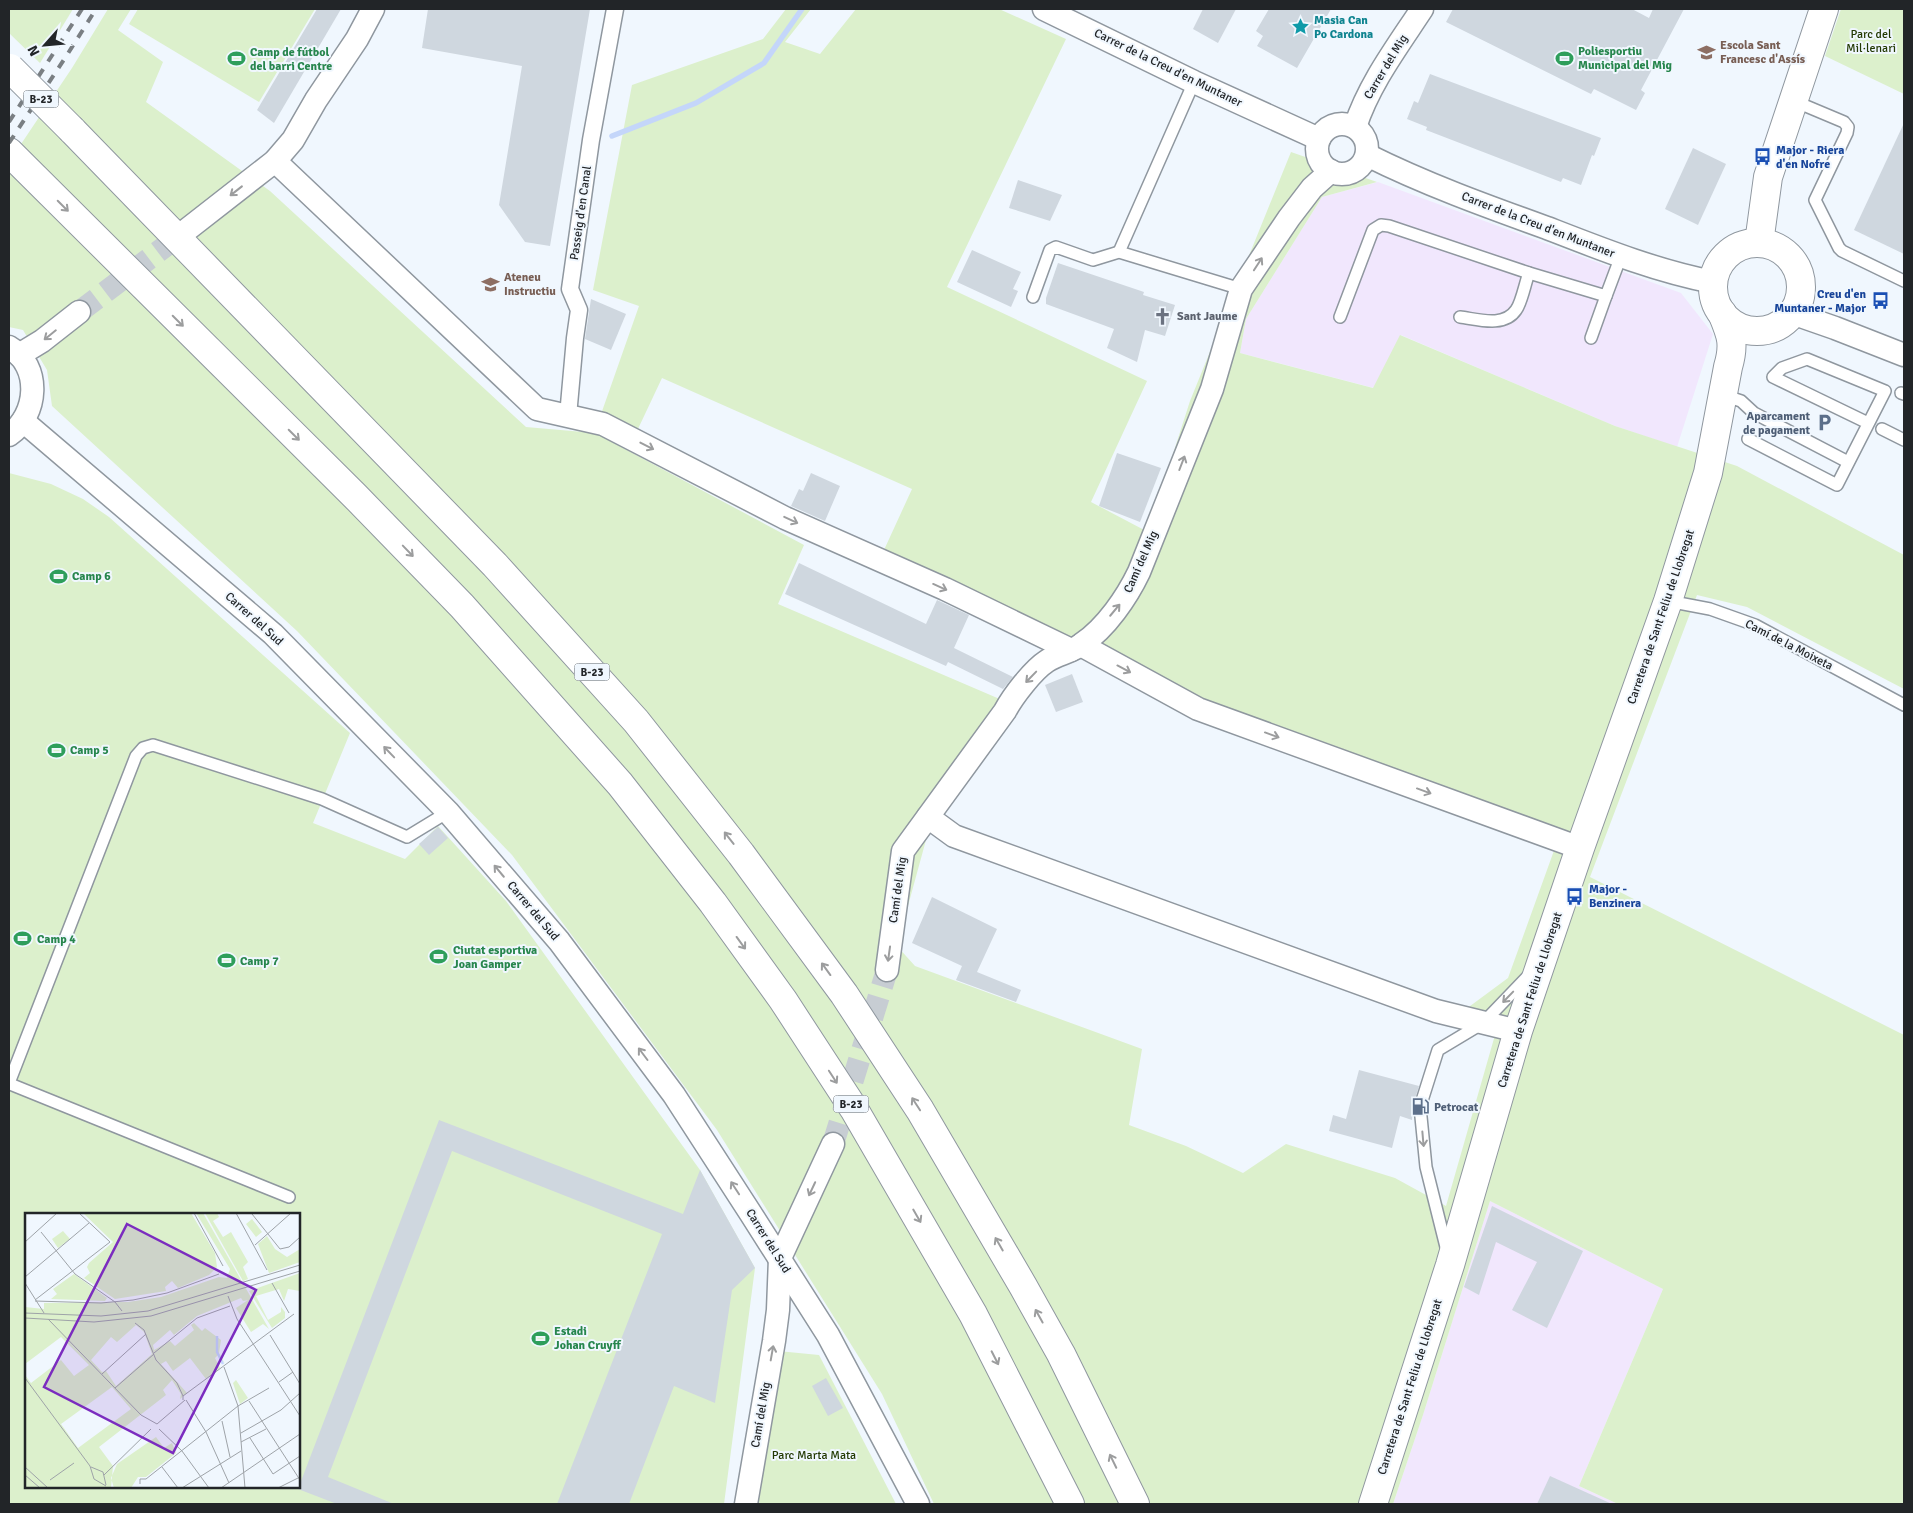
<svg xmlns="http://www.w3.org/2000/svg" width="1913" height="1513" viewBox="0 0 1913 1513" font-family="Signika,sans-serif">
  <rect width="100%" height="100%" fill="#f0f7fe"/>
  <!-- industrial -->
  <g fill="#f1e7fd">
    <path d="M1378 182 1681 293 1713 334 1677 447 1615 426 1401 335 1374 388 1240 353 1246 319 1322 197Z"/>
    <path d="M1490 1201 1663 1289 1579 1486 1618 1504H1393L1423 1415Z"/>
  </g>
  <!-- green -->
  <g fill="#dcf0cc" fill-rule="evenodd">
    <path d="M9 9H73L40 63 9 33Z"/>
    <path d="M108 9H131L118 30 163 62 146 102 270 191 526 427 595 433 804 545 778 604 1002 700 1060 638 884 550 912 489 662 378 637 431 600 417 639 306 593 290 632 85 763 39 786 9H811L785 42 820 54 856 9H999L1066 39 947 287 1147 381 1091 502 1148 532 1190 401 1291 152 1377 182 1322 197 1246 319 1240 353 1373 388 1400 335 1615 426 1737 466 1904 555V689L1747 607 1697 595 1590 877 1904 1035V1504H1618L1579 1486 1663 1289 1490 1201 1423 1415 1393 1504H934L882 1394 717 1130 512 855 297 631 52 406 47 370 23 330 9 327V162L72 68ZM1089 655 1556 845 1508 978 1462 1012 1495 1035 1446 1206 1395 1178 1286 1144 1243 1173 1186 1146 1129 1125 1142 1049 915 966 897 946 926 840 940 813 1052 665Z"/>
    <path d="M138 9H315L259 102 129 24Z"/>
    <path d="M1841 9H1904V94L1825 56Z"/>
    <path d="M9 473 51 484 83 499 109 517 350 733 313 823 405 859 438 826 506 901 700 1170 755 1268 724 1504H9ZM26 1214H299V1487H26Z"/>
    <path d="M778 1351 819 1355 896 1504H756Z"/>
  </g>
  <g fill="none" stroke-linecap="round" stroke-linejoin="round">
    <!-- stream -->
    <path stroke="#c4d6fa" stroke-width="5.5" d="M612 136 696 103 764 63 802 9"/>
  </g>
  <!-- building -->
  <g fill="#cfd7df">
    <path d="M317 9H341L274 123 257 110Z"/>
    <path d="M428 9H590L550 246 525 242 499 205 522 66 422 48Z"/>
    <path d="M1203 9H1236L1218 43 1193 29Z"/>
    <path d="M1269 9H1331L1297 68 1257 46 1263 36 1256 31Z"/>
    <path d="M1453 9H1632L1649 18 1653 9H1684L1641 90 1645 93 1636 110 1594 89 1591 94 1446 22Z"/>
    <path d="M1430 74 1601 138 1594 156 1592 155 1581 185 1563 178 1561 182 1426 130 1427 127 1407 119 1414 101 1418 103Z"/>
    <path d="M1904 123V254L1854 230Z"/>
    <path d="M1693 148 1726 164 1698 225 1665 209Z"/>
    <path d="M1018 180 1062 195 1050 221 1009 208Z"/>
    <path d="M972 250 1021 272 1013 289 1018 291 1011 307 957 282Z"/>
    <path d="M1058 263 1144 292 1143 295 1175 305 1165 336 1145 330 1137 362 1107 348 1114 329 1046 304V298Z"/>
    <path d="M591 299 626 314 611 350 585 339Z"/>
    <path d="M1117 453 1161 468 1140 522 1099 506Z"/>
    <path d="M811 473 840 486 825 521 791 506 799 489 803 491Z"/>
    <path d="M799 563 926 624 937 600 969 615 954 648 1013 677 1003 689 948 662 946 666 785 594Z"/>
    <path d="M1072 674 1083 702 1056 712 1045 685Z"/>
    <path d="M438 827 448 838 429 855 419 844Z"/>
    <path d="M932 897 997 929 977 972 1021 990 1016 1002 956 980 962 966 912 943Z"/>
    <path d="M1359 1070 1419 1086 1413 1105 1412 1120 1400 1116 1392 1148 1329 1131 1333 1115 1346 1119Z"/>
    <path d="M439 1120 683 1214 700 1170 755 1268 732 1290 715 1403 674 1386 629 1504H557L662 1234 452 1151 328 1477 394 1504H337L298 1489Z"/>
    <path d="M1492 1206 1583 1251 1547 1328 1512 1310 1537 1262 1496 1242 1479 1295 1464 1287Z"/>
    <path d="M826 1378 843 1408 828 1416 812 1386Z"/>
    <path d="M1550 1476 1612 1504H1537Z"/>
  </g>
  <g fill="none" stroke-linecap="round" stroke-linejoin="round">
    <!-- minor-tunnel -->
    <g stroke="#c7cdd3" stroke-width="22" stroke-dasharray="22 11" stroke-linecap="butt">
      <path d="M79 312 184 232"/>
      <path d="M833 1144 887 970"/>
    </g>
    <defs>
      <g id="service">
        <path d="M1794 101 1844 122 1848 127 1847 133 1815 200 1839 248 1842 251 1904 281"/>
        <path d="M1119 252 1194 82"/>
        <path d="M1033 297 1050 250 1056 247 1093 260 1119 252 1241 289"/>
        <path d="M1340 317 1373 230 1381 225 1389 226 1529 273 1606 296 1621 256"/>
        <path d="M1460 317C1477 319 1504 328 1516 310 1522 302 1525 283 1529 273"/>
        <path d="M1591 338 1606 296"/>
        <path d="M1901 393 1904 394"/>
        <path d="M1723 395 1741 401 1754 413 1848 462"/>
        <path d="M1882 429 1904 440"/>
        <path d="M1748 439 1837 485 1885 391 1807 359 1782 368 1773 377 1868 423"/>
        <path d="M1668 601 1710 609 1755 625 1904 705"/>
        <path d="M9 1083 136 756 143 748 153 745 322 799 407 837 448 812"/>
        <path d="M10 1084 289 1197"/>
        <path d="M1447 1251 1426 1167 1420 1107 1438 1050 1483 1023 1530 974"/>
      </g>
      <path id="pedestrian" d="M568 416 575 338 579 310 570 289 591 140 615 9"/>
      <g id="minor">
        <path d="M1044 9 1194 82 1319 139"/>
        <circle cx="1342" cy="149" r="25"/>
        <path d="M1355 127C1369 84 1397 47 1422 9"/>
        <path d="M1367 155C1425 184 1486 206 1547 228 1601 249 1656 271 1713 282"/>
        <path d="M275 161 537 409 603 424 785 518 945 589 1071 650"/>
        <path d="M184 232 275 161 293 140 316 100 357 39 373 9"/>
        <path d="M1792 313 1835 328 1904 355"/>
        <path d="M9 347C42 366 38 415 9 435"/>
        <path d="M19 355 42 341 79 312"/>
        <path d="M23 421 273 634 448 812 559 941 674 1095 751 1214 828 1335 918 1504"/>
        <path d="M1081 645 1198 709 1580 848"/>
        <path d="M928 817 954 836 1436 1011 1518 1031"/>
        <path d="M887 970 903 851 1005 711C1013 696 1033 670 1047 661 1058 654 1072 652 1082 644 1106 628 1127 597 1139 572L1212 389 1241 289 1289 218 1312 188 1331 171"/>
        <path d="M746 1504 774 1341 778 1310 780 1258 833 1144"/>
      </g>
      <g id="tertiary">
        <path d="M1759 243 1768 177 1824 9"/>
        <circle cx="1757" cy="287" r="44"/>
        <path d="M1373 1504 1450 1265 1518 1031 1580 848 1668 601 1708 473 1728 367C1735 343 1731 335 1722 313"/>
      </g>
      <g id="motorway">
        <path d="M72 130 495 565 636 721 741 854 844 994 920 1110 1023 1286 1061 1354 1135 1504"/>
        <path d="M9 152 355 496 462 606 620 784 713 903 783 1000 854 1109 973 1314 1070 1504"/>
      </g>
    </defs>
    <!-- service casing -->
    <use href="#service" stroke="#8f979f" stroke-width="14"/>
    <!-- pedestrian casing -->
    <use href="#pedestrian" stroke="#8f979f" stroke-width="19"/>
    <!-- minor casing -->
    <use href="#minor" stroke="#8f979f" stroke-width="25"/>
    <!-- tertiary casing -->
    <use href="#tertiary" stroke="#8f979f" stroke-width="30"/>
    <!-- motorway casing -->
    <use href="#motorway" stroke="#8f979f" stroke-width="30"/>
    <!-- service -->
    <use href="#service" stroke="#fff" stroke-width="11"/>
    <!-- pedestrian -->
    <use href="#pedestrian" stroke="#fff" stroke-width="16"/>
    <!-- minor -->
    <use href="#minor" stroke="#fff" stroke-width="22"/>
    <!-- tertiary -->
    <use href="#tertiary" stroke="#fff" stroke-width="28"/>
    <!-- motorway -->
    <use href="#motorway" stroke="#fff" stroke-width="28"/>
    <!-- rail -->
    <g stroke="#7a7f83" stroke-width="4" stroke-dasharray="9 9" stroke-linecap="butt">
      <path d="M9 122 82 9"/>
      <path d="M9 143 67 55 96 9"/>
    </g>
    <defs>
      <path id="motorway-bridge" d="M10 68 72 130"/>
    </defs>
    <!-- motorway-bridge casing -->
    <use href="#motorway-bridge" stroke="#8f979f" stroke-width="30" stroke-linecap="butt"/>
    <!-- motorway-bridge -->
    <use href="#motorway-bridge" stroke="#fff" stroke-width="28"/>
  </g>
  <!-- one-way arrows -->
  <defs><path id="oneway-shaft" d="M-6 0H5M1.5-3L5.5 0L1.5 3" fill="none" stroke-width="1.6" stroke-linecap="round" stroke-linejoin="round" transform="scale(1.25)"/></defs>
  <g stroke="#9c9d9e">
    <use href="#oneway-shaft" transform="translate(236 191) rotate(142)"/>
    <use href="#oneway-shaft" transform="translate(63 206) rotate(45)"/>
    <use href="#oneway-shaft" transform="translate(1258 264) rotate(-57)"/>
    <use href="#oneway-shaft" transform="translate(178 321) rotate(45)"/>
    <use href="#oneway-shaft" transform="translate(50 335) rotate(141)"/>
    <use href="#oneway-shaft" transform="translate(294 435) rotate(45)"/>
    <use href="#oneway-shaft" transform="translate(647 446) rotate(27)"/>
    <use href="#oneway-shaft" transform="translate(1182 463) rotate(-69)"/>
    <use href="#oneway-shaft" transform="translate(791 520) rotate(25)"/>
    <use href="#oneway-shaft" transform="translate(408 551) rotate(46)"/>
    <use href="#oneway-shaft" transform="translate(940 587) rotate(24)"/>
    <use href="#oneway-shaft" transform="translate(1115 610) rotate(-50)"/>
    <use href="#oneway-shaft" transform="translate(1124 669) rotate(28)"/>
    <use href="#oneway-shaft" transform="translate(1031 677) rotate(134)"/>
    <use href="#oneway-shaft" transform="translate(1272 735) rotate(20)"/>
    <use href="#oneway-shaft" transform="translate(389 752) rotate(-134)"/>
    <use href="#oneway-shaft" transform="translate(1424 791) rotate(20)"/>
    <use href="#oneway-shaft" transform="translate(729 838) rotate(-128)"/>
    <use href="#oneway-shaft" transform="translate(499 871) rotate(-130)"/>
    <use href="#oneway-shaft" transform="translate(741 943) rotate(54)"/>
    <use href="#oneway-shaft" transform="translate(889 954) rotate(98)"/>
    <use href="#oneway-shaft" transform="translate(826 969) rotate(-126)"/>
    <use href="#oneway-shaft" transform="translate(1508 997) rotate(134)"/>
    <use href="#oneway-shaft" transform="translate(643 1054) rotate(-127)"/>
    <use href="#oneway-shaft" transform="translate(833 1077) rotate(57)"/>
    <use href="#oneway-shaft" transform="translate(916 1104) rotate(-123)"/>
    <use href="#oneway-shaft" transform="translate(1423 1139) rotate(85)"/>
    <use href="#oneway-shaft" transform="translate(735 1188) rotate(-123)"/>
    <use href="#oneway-shaft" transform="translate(812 1189) rotate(115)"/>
    <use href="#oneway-shaft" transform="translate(917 1216) rotate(60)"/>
    <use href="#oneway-shaft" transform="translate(999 1244) rotate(-120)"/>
    <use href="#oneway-shaft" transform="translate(1039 1316) rotate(-119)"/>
    <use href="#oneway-shaft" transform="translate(772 1353) rotate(-80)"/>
    <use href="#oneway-shaft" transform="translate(995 1358) rotate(63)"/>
    <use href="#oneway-shaft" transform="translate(1113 1461) rotate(-116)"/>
  </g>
  <!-- icons -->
  <defs>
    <symbol id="sight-bare" viewBox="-9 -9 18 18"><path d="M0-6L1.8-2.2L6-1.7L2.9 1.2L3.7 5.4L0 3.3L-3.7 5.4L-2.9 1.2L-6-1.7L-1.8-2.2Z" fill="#0f9aa8" stroke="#f0f7fe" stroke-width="2.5" paint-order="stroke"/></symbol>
    <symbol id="school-bare" viewBox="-9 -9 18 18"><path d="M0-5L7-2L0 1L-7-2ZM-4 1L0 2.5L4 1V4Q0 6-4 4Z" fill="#8d6e63" stroke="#f0f7fe" stroke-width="2.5" paint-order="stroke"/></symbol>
    <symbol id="stadium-bare" viewBox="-9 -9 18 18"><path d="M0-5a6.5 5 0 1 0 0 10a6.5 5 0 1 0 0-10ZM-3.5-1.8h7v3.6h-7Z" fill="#2e9e5b" stroke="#f0f7fe" stroke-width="2.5" paint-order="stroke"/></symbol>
    <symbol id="bus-bare" viewBox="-9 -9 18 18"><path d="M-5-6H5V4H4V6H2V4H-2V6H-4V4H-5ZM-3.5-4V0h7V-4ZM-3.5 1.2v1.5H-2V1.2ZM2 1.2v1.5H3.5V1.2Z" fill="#1a4fb4" stroke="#f0f7fe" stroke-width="2.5" paint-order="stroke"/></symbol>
    <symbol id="church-bare" viewBox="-9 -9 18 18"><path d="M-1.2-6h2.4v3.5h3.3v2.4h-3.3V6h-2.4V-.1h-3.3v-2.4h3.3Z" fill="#6b7280" stroke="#f0f7fe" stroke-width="2.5" paint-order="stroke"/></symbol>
    <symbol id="parking-bare" viewBox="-9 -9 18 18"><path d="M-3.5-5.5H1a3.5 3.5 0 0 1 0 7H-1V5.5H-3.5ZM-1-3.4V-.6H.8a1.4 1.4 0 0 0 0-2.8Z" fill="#5c6f8a" stroke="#f0f7fe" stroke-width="2.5" paint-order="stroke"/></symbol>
    <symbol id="fuel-bare" viewBox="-9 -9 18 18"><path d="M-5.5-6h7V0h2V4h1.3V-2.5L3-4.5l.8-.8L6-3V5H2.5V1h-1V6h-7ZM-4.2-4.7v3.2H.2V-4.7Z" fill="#5c6f8a" stroke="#f0f7fe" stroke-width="2.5" paint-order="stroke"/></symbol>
  </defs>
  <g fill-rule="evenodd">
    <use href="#sight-bare" x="1288" y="14" width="25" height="25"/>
    <use href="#school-bare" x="1694" y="40" width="25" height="25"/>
    <use href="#stadium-bare" x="1552" y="46" width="25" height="25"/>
    <use href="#stadium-bare" x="224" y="46" width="25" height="25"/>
    <use href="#bus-bare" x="1750" y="144" width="25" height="25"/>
    <use href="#school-bare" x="478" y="272" width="25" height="25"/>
    <use href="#bus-bare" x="1868" y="288" width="25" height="25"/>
    <use href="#church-bare" x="1150" y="304" width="25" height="25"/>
    <use href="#parking-bare" x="1812" y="410" width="25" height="25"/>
    <use href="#stadium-bare" x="46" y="564" width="25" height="25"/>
    <use href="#stadium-bare" x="44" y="738" width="25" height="25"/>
    <use href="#bus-bare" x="1562" y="884" width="25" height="25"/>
    <use href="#stadium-bare" x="10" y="926" width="25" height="25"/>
    <use href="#stadium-bare" x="426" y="944" width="25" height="25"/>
    <use href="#stadium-bare" x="214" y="948" width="25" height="25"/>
    <use href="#fuel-bare" x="1408" y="1094" width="25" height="25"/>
    <use href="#stadium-bare" x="528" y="1326" width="25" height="25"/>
  </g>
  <g text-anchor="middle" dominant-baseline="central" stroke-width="4" stroke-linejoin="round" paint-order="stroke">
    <!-- shield labels -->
    <g fill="#f0f7fe" stroke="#606468" stroke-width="1">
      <rect x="23.5" y="90.5" width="35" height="17" rx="4"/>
      <rect x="574.5" y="663.5" width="35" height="17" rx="4"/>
      <rect x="833.5" y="1095.5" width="35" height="17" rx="4"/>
    </g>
    <g font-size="11" font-weight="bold" fill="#222528">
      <text x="41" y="99">B-23</text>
      <text x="592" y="672">B-23</text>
      <text x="851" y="1104">B-23</text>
    </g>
    <!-- culture labels -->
    <g font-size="12" font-weight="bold" fill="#0d838f" stroke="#f0f7fe" text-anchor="start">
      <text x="1314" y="20">Masia Can<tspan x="1314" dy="14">Po Cardona</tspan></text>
    </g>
    <!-- park labels -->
    <g font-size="12" fill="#223902" stroke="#f0f7fe">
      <text x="1871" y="34">Parc del<tspan x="1871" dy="14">Mil·lenari</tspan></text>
      <text x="814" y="1455">Parc Marta Mata</text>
    </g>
    <!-- education labels -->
    <g font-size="12" font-weight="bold" fill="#785e54" stroke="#f0f7fe" text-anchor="start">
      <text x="1720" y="45">Escola Sant<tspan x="1720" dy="14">Francesc d'Assís</tspan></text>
      <text x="504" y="277">Ateneu<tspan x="504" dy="14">Instructiu</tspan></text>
    </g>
    <!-- leisure labels -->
    <g font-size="12" font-weight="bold" fill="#27864d" stroke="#f0f7fe" text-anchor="start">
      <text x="1578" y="51">Poliesportiu<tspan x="1578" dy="14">Municipal del Mig</tspan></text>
      <text x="250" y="52">Camp de fútbol<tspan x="250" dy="14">del barri Centre</tspan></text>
      <text x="72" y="576">Camp 6</text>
      <text x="70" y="750">Camp 5</text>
      <text x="37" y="939">Camp 4</text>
      <text x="453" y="950">Ciutat esportiva<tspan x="453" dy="14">Joan Gamper</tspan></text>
      <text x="240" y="961">Camp 7</text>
      <text x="554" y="1331">Estadi<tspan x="554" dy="14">Johan Cruyff</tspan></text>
    </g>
    <!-- street labels -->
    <g font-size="12" fill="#222528" stroke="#f0f7fe">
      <text transform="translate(1386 67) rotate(-59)">Carrer del Mig</text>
      <text transform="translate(1168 68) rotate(26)">Carrer de la Creu d'en Muntaner</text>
      <text transform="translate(581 213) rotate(-82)">Passeig d'en Canal</text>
      <text transform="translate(1538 225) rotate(21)">Carrer de la Creu d'en Muntaner</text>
      <text transform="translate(1141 562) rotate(-66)">Camí del Mig</text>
      <text transform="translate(1661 617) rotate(-71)">Carretera de Sant Feliu de Llobregat</text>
      <text transform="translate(254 619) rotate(42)">Carrer del Sud</text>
      <text transform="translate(1789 645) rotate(27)">Camí de la Moixeta</text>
      <text transform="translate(898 890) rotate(-82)">Camí del Mig</text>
      <text transform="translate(533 911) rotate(50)">Carrer del Sud</text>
      <text transform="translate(1530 1000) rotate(-72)">Carretera de Sant Feliu de Llobregat</text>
      <text transform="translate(768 1241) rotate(58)">Carrer del Sud</text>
      <text transform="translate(1410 1387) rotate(-72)">Carretera de Sant Feliu de Llobregat</text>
      <text transform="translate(761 1415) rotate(-80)">Camí del Mig</text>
    </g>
    <!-- transit labels -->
    <g font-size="12" font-weight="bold" fill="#164399" stroke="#f0f7fe" text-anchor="start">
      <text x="1776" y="150">Major - Riera<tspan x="1776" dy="14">d'en Nofre</tspan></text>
      <text x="1866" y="294" text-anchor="end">Creu d'en<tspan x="1866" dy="14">Muntaner - Major</tspan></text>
      <text x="1589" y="889">Major -<tspan x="1589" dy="14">Benzinera</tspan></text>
    </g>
    <!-- worship labels -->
    <g font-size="12" font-weight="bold" fill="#5b616d" stroke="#f0f7fe" text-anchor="start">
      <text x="1177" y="316">Sant Jaume</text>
    </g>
    <!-- service labels -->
    <g font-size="12" font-weight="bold" fill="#4e5e75" stroke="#f0f7fe" text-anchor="end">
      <text x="1810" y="416">Aparcament<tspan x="1810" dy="14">de pagament</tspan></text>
      <text x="1434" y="1107" text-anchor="start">Petrocat</text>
    </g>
  </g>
  <!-- overview -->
  <g transform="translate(25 1213)">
    <rect width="275" height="275" fill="#f0f7fe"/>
    <path d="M58 0H166L190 40 192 54 184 62 153 75 147 68 140 74 141 78 90 86 59 65 65 60 62 54 64 50 88 29ZM171 0H178L244 116 238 111 226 119 211 95 223 87 218 88 216 85 172 103 149 122 145 117 128 132 129 137 145 128 150 133 169 117 166 112 169 110 177 118 180 115 196 127 194 140 200 151 193 142 190 145 195 155 181 166 165 145 148 158 141 148 136 151 162 180 155 186 156 181 147 167 138 177 141 182 74 234 88 253 86 275H0V162L6 170 36 147 49 163 64 152 36 124 0 151V94L19 96V90L103 89 136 84 194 64 202 65 205 56ZM111 112 119 119 127 141 91 173 81 158 77 159 66 147 86 124 92 129ZM87 174 106 196 53 235 36 211ZM180 0H192L194 4 188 8 198 24 206 19 223 49 218 54 223 66 218 68ZM227 6 237 19 231 24 221 11ZM38 18 45 26 33 35 27 26ZM242 23 250 36 262 44 275 36V49L244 60 233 31ZM275 60V78L263 76 259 88 254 76 231 83 243 107 256 99V94L260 99V105L247 115 224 78ZM49 61 82 85 80 88 26 86 32 81 28 76ZM211 167 223 185 215 191 208 170ZM131 224 139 235 147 230 151 240 121 264H113L106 275H89L86 265 92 251Z" fill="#dcf0cc" fill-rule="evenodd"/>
    <path fill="none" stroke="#c4d6fa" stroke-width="2.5" d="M192 123V139L198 151"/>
    <path fill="none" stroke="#9ea3a8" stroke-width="1" d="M169 0 198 53M211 0 242 57M227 1 255 36 264 34 275 24M16 19 50 61 90 89 97 98M0 29 32 0M230 32 266 0M0 64 64 10M0 70 19 100M247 70 264 100M203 83 212 106 275 203M10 87 85 29 54 0M10 88 76 90 108 87 142 80 194 61M0 100 76 103 123 98 275 52M0 105 69 109 126 103 275 58M23 106 116 202 132 211M110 110 119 117 131 147 152 170 158 183M245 122 275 171M129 140 172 105 205 93M199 154 213 193 220 275M77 161 121 121M0 165 65 253 69 266 81 273M254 169 268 159M90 175 129 141M158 187V183L269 101M161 187 181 219 204 270M224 188 275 267M197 208 205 244M132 211 160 187M134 216 157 238 184 275M216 220 256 197 275 180M225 225 248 261 275 243M216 229 241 216M0 254 23 275M66 254 78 259 81 272M137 254 153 275M0 262 15 275M79 262 126 216M25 267 49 250M115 271V266H121L213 193 244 175M157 275 216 238M196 275 275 221M253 275 275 264"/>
    <path fill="#7b2cbf" fill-opacity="0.15" stroke="#7b2cbf" stroke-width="2.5" d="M102 11 231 77 148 240 19 174Z"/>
    <rect width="275" height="275" fill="none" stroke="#222528" stroke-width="2.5"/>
  </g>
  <!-- border -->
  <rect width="1913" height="1513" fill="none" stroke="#222528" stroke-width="20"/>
  <!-- north arrow -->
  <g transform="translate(45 45) rotate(243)" stroke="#f0f7fe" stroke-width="4" paint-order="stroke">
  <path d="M0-4L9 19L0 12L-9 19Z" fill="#222528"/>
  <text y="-8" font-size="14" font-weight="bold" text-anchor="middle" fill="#222528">N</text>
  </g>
</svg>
